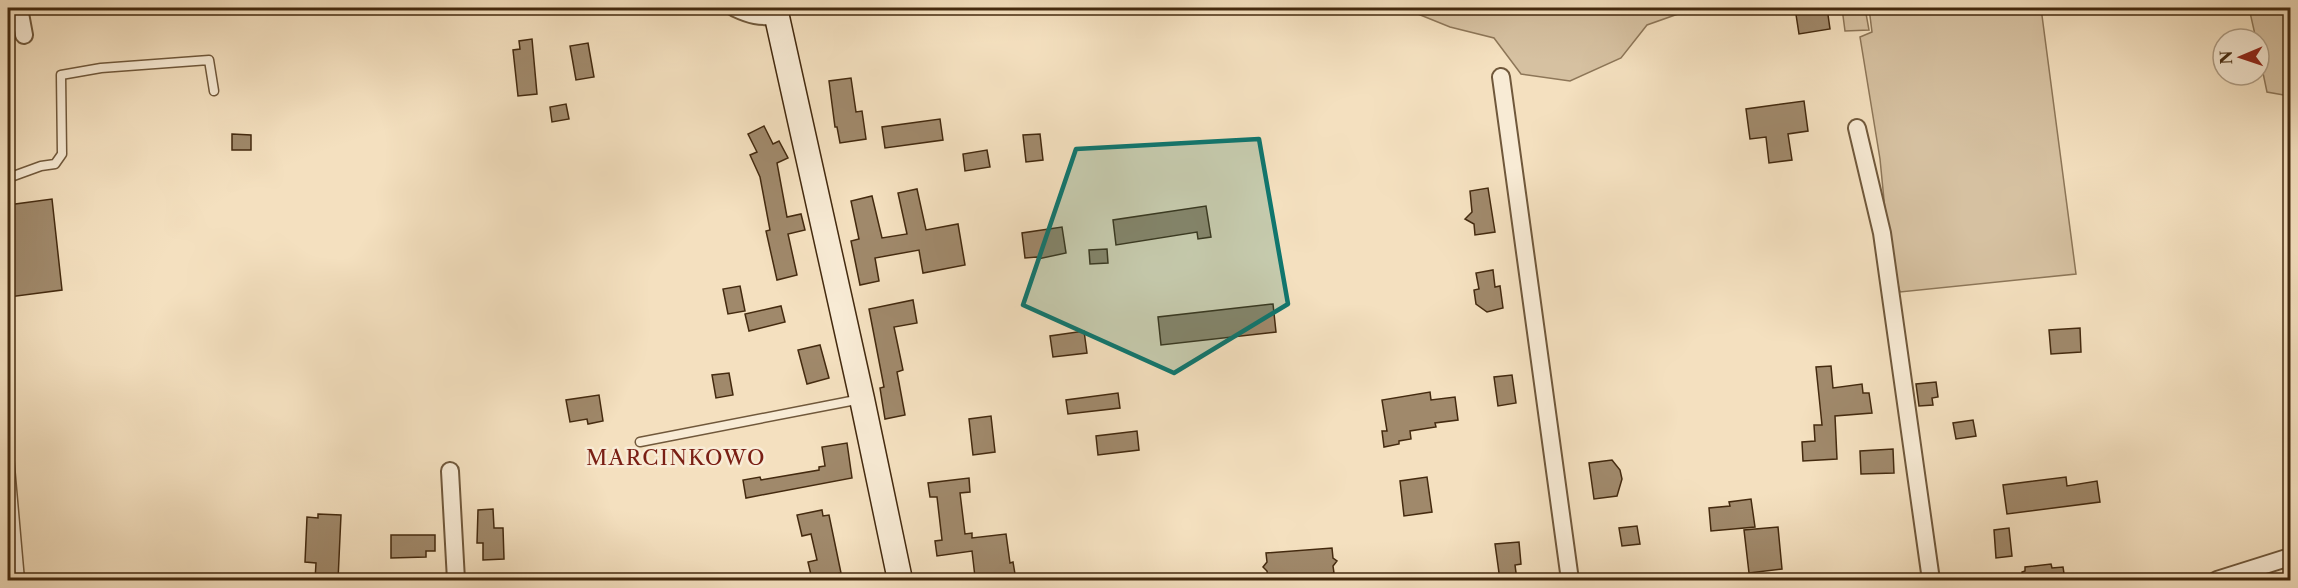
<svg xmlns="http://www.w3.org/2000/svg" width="2298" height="588" viewBox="0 0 2298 588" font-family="'Libre Caslon Text',serif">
  <rect width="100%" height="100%" fill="#f4e0bf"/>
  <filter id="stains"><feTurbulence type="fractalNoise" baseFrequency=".00333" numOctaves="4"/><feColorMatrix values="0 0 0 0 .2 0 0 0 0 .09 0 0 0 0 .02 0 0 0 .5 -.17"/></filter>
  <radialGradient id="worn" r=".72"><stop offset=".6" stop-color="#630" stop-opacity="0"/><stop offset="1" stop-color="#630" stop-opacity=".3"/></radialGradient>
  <!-- green -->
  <g fill="#d6c1a1" stroke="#8d7658" stroke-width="1.5">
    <path d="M1403 8H1695L1647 25 1621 58 1570 81 1521 74 1494 38 1450 27Z"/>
    <path d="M1842 8H1865L1869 30 1845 31Z"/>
    <path d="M1869 8H2041L2076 274 1900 292 1889 251 1880 159 1860 37 1872 32Z"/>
    <path d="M2249 8H2290V96L2267 92 2259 54V39H2256Z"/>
  </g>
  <!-- building -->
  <g fill="#a0896b" stroke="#442a0f" stroke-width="1.5">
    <path d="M1795 8H1827L1830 29 1799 34Z"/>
    <path d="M532 39 537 94 518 96 513 50 520 49 519 41Z"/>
    <path d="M588 43 594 77 576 80 570 46Z"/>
    <path d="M851 78 856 112 862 111 866 139 840 143 837 127H835L829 81Z"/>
    <path d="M1804 101 1808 131 1788 134 1792 160 1769 163 1766 137 1750 139 1746 109Z"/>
    <path d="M566 104 569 119 552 122 550 107Z"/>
    <path d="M940 119 943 140 885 148 882 127Z"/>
    <path d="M764 126 773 144 779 141 788 158 777 163 787 217 801 214 805 230 788 234 797 275 777 280 766 231 770 230 760 177 750 155 757 152 748 134Z"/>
    <path d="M232 134 251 135V150H232Z"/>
    <path d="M1040 134 1043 160 1026 162 1023 135Z"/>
    <path d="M987 150 990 167 965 171 963 154Z"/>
    <path d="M1488 188 1495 232 1475 235 1474 224 1465 219 1472 212 1470 191Z"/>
    <path d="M917 189 926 230 958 224 965 265 923 273 919 250 875 258 879 281 860 285 851 241 859 239 851 201 872 196 882 238 907 234 898 193Z"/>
    <path d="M52 199 62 290 9 297 8 205Z"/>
    <path d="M1206 206 1211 237 1198 239 1197 232 1116 245 1113 220Z"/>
    <path d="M1062 227 1066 253 1038 259 1037 257 1025 258 1022 233Z"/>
    <path d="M1107 249 1108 263 1090 264 1089 250Z"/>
    <path d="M1493 270 1495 287 1500 286 1503 308 1487 312 1476 304 1474 290 1479 289 1476 273Z"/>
    <path d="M740 286 745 311 728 314 723 289Z"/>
    <path d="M913 300 917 323 894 327 903 370 897 372 905 415 885 419 880 388 884 387 869 309Z"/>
    <path d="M1273 304 1276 332 1161 345 1158 317Z"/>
    <path d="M781 306 785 322 749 331 745 314Z"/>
    <path d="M2080 328 2081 352 2051 354 2049 330Z"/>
    <path d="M1084 331 1087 353 1053 357 1050 336Z"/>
    <path d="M820 345 829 378 807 384 798 350Z"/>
    <path d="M1831 366 1833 388 1862 384 1863 393H1869L1872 413 1835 416 1837 459 1803 461 1802 442 1815 441 1814 425H1822L1816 367Z"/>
    <path d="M729 373 733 395 716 398 712 375Z"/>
    <path d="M1512 375 1516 403 1498 406 1494 377Z"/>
    <path d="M1936 382 1938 397 1932 398 1933 405 1919 406 1916 384Z"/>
    <path d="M1430 392 1431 400 1455 397 1458 420 1435 423 1436 427 1410 431 1411 439 1399 441V444L1384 447 1382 431H1387L1382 400Z"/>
    <path d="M1118 393 1120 408 1068 414 1066 400Z"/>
    <path d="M599 395 603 421 588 424 587 419 570 422 566 400Z"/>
    <path d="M991 416 995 452 973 455 969 419Z"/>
    <path d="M1973 420 1976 436 1956 439 1953 423Z"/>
    <path d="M1137 431 1139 450 1098 455 1096 436Z"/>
    <path d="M847 443 852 478 746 498 743 480 760 477 761 480 819 470V467L825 466 822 447Z"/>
    <path d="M1893 449 1894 473 1861 474 1860 451Z"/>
    <path d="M1612 460 1620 470 1622 479 1617 496 1594 499 1589 463Z"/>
    <path d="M1427 477 1432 512 1404 516 1400 481Z"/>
    <path d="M2066 477 2067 486 2097 481 2100 502 2007 514 2003 485Z"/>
    <path d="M969 478 970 492 960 493 965 534 972 533V538L1006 534 1010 563 1013 562 1016 580H1003L1002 574 975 577 972 551 937 556 935 541 942 540 937 497H930L928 483Z"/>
    <path d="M1751 499 1755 527 1711 531 1709 508 1730 506 1729 502Z"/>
    <path d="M493 509 494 528H503L504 559 483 560V543H477L478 510Z"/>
    <path d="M822 510 823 516 829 515 841 573 812 579 808 562 817 560 811 534 802 536 797 515Z"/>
    <path d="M318 514 341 515 338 580H315L316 563 305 562 307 517 318 518Z"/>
    <path d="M1637 526 1640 544 1622 546 1619 528Z"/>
    <path d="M1778 527 1782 569 1749 573 1744 530Z"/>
    <path d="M2009 528 2012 556 1996 558 1994 530Z"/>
    <path d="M391 535H435V551H426V557L391 558Z"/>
    <path d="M1519 542 1521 564 1515 565 1517 580H1500L1495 544Z"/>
    <path d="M1332 548 1333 558 1337 561 1333 566 1334 573 1329 574 1330 576 1315 577V575L1287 577V579L1273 580 1272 578H1268L1267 571 1263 567 1267 562 1266 553Z"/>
    <path d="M2051 564 2052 568 2063 567 2065 580H2022V572L2025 571V567Z"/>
  </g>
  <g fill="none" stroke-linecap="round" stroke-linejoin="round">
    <defs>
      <g id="lane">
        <path d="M8 178 41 166 55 164 62 154 61 75 101 68 209 60 214 91"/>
        <path d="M640 442 861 399"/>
        <path d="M8 444 20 580"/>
      </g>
      <g id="street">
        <path d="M19 8 24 35"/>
        <path d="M735 8C750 15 760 18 777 15"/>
        <path d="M1501 77 1570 580"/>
        <path d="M1857 128 1882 233 1931 580"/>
        <path d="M450 471 456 580"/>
        <path d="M2217 580 2290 557"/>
      </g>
      <path id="secondary" d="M775 8 862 399 900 580"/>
    </defs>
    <!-- lane casing -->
    <use href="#lane" stroke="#70583b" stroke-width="11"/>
    <!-- street casing -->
    <use href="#street" stroke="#70583b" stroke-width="20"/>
    <!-- secondary casing -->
    <use href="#secondary" stroke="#442a0f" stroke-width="27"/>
    <!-- lane -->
    <use href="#lane" stroke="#f8ebd5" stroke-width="8"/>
    <!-- street -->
    <use href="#street" stroke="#f8ebd5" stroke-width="16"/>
    <!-- secondary -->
    <use href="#secondary" stroke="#f8ebd5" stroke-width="24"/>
  </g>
  <!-- marked area -->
  <path fill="#0f766e" fill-opacity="0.2" stroke="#0f766e" stroke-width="4.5" stroke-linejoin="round" d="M1259 139 1288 304 1174 373 1023 305 1076 149Z"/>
  <g text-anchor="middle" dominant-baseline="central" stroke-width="5" stroke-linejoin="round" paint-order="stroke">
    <!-- quarter labels -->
    <g font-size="21" letter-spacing="1.5" fill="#7a1f14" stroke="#f8ebd5">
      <text x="676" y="457">MARCINKOWO</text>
    </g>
  </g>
  <!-- margin -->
  <rect width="2298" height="588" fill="none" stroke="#f4e0bf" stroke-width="30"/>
  <rect x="9" y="9" width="2280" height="570" fill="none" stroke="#442a0f" stroke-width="3"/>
  <rect x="15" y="15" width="2268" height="558" fill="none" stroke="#442a0f" stroke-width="1.5"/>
  <!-- north arrow -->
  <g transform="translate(2241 57) rotate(268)"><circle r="28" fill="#f8ebd5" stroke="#b09e86" stroke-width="1.5"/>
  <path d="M0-4.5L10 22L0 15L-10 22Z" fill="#8f2418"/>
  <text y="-9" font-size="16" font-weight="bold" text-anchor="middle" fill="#442a0f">N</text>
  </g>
  <rect width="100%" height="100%" filter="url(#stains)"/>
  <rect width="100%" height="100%" fill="url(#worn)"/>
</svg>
